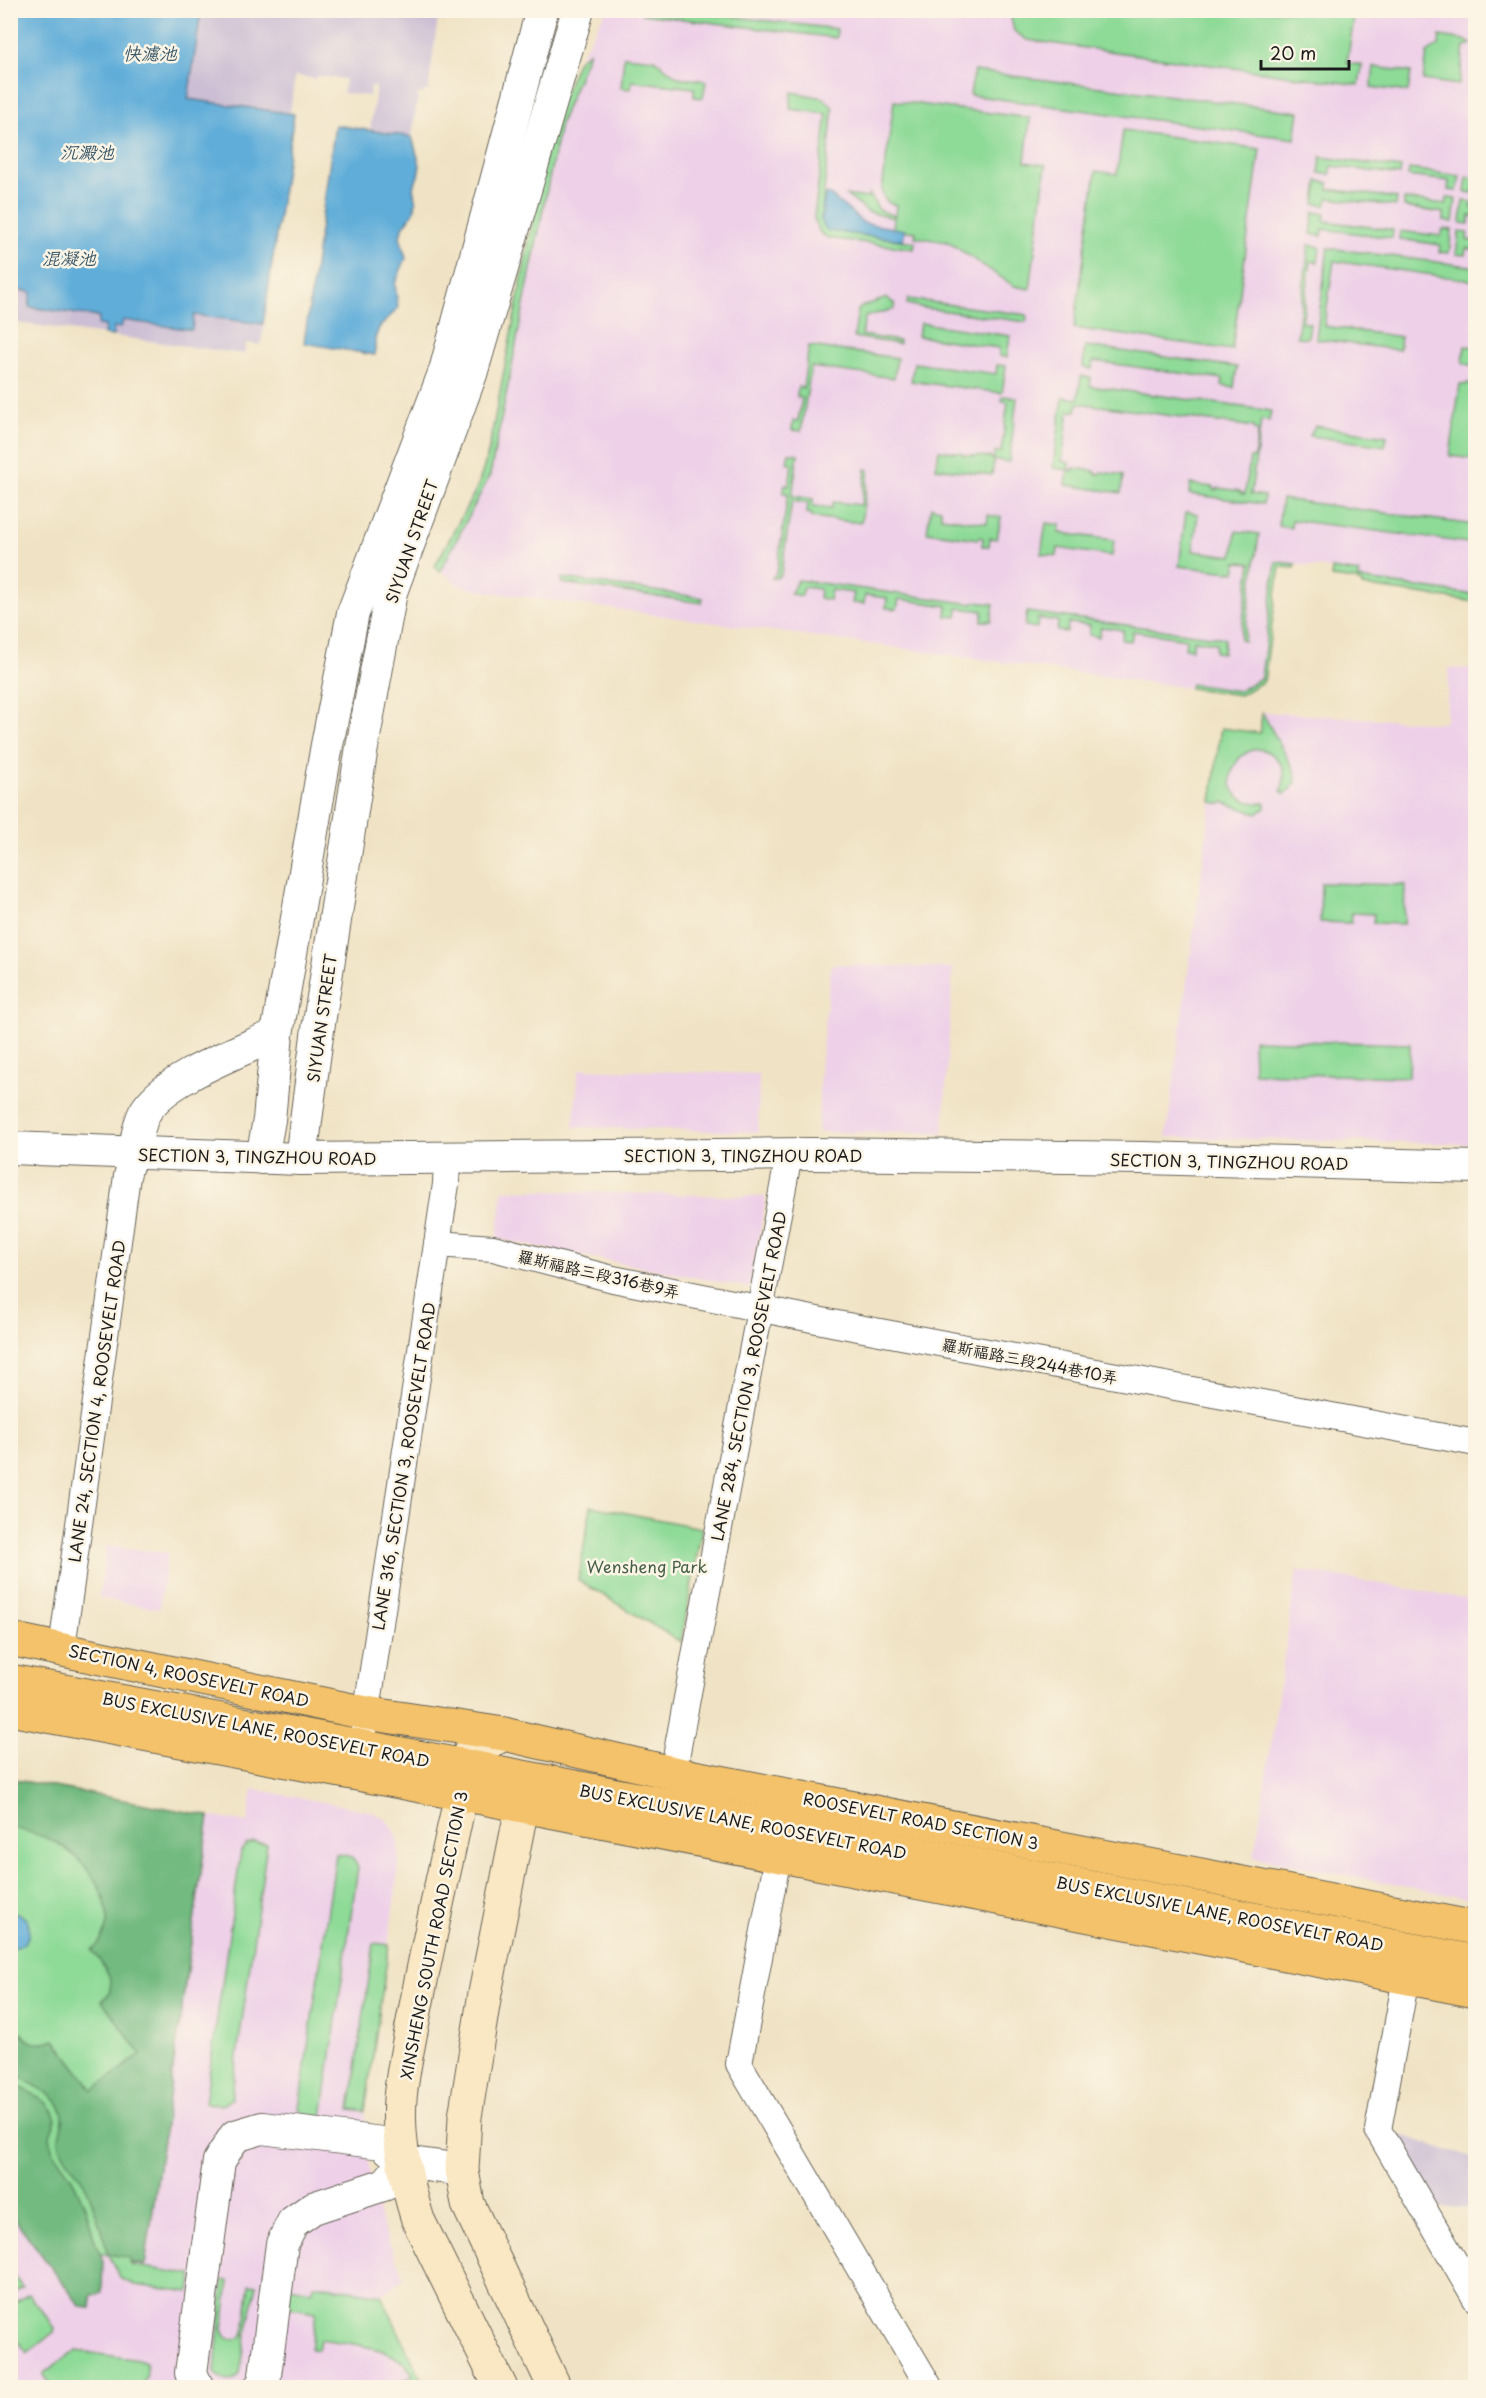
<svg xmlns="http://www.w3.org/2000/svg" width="1486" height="2398" viewBox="0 0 1486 2398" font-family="'Playpen Sans','LXGW WenKai TC',sans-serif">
  <rect width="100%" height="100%" fill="#fcf5e5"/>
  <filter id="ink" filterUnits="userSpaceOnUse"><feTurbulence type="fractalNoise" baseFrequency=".0167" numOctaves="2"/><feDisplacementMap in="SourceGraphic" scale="12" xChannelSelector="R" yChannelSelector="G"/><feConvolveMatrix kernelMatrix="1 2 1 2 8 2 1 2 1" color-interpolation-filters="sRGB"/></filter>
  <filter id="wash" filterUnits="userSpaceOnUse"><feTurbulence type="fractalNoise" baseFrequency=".008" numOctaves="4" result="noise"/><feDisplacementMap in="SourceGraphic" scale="24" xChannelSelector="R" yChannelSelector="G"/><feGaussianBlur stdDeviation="1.35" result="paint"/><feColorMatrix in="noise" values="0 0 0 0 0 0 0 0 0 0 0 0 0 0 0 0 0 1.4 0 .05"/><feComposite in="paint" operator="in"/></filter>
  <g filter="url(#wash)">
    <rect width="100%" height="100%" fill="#f0e3c5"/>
    <!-- built -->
    <g fill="#eed0e8">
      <path d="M606 11H1475V602L1362 586V583L1358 582 1359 573 1296 564 1295 568 1280 566 1264 681 1240 695 476 590 458 585 435 566 483 473 552 122 578 60Z"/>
      <path d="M1449 668 1475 669V1144L1166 1137 1221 728 1260 733 1262 712 1443 723 1446 720Z"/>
      <path d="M831 964 953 968 943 1133 818 1132 820 1069Z"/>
      <path d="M579 1069 759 1074 758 1132 573 1127Z"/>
      <path d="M503 1190 766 1197 750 1288 497 1239Z"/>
      <path d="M106 1546 168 1553 159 1609 99 1598Z"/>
      <path d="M1297 1570 1475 1600V1900L1254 1857Z"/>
      <path d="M10 1779 247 1823 253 1789 371 1811 385 1819 394 1829 398 1839 399 1867 365 2111 371 2187 384 2230 404 2278 381 2296 425 2387H11Z"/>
    </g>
    <!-- industrial -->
    <g fill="#ccbed4">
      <path d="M11 11H439L428 91 424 90 423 94 418 93 412 137 370 130 376 87H370L369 96 343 93 345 79 317 76 316 79 295 76 290 113 294 114 261 345 246 343 244 354 11 322Z"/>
      <path d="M1401 2135 1475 2159V2209L1437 2206 1395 2143Z"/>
    </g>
    <!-- green -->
    <g fill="#8eda97" stroke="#557b5a" stroke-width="1.5">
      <path d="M1012 10 1355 11 1347 63 1362 65 1359 85 1027 40 1014 31 1011 18Z"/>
      <path d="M642 11H687L837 29 836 38 642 14Z"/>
      <path d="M1414 11H1442C1433 20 1424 19 1414 11Z"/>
      <path d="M1440 36 1465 40 1471 44 1464 47 1459 85 1423 80 1427 53 1439 45Z"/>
      <path d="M589 52 560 124 490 475 440 572 435 566 478 486 488 454 552 122 578 60Z"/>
      <path d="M624 56 654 59 677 77 706 81 703 98 694 97V88L632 81 631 89 621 88Z"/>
      <path d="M1374 67 1411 72 1408 92 1371 87Z"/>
      <path d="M974 71 1299 112 1295 139 970 95Z"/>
      <path d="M792 92 824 98 833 108 821 219 830 231 915 242 914 249 828 238 820 233 814 218 827 114 790 109Z"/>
      <path d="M894 101 1030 118 1025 162 1046 165 1030 289 1014 286 948 242 915 237 916 232 893 229 894 218 868 212 846 195 868 198 869 193 879 210 895 216 896 205C887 203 884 200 882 191Z"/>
      <path d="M1123 130 1260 149 1232 350 1074 328 1096 171 1117 174Z"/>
      <path d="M1321 157 1401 168 1400 175 1332 166 1330 175 1319 173Z"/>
      <path d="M1409 169 1460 176 1457 191 1448 190 1449 181 1408 176Z"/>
      <path d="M1467 177 1475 178 1473 193 1465 192Z"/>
      <path d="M1318 181 1329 183V189L1397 198 1396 206 1328 198 1326 205 1315 204Z"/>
      <path d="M1447 198 1456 199 1453 222 1444 221V213L1404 207V199L1446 204Z"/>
      <path d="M1463 200 1472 202V208H1475V217L1470 216 1469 224 1461 223Z"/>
      <path d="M1314 212 1325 214 1324 221 1393 230 1392 238 1323 229 1322 236 1311 234Z"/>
      <path d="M1443 229 1452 230 1449 253 1439 252 1440 245 1399 239 1400 231 1441 236Z"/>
      <path d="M1459 232 1468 233 1467 240 1475 241V250L1466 248 1465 255 1456 254Z"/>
      <path d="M1309 245 1320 247 1318 262 1311 261 1302 322 1310 323 1308 338 1297 337Z"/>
      <path d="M1328 248 1475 267V281L1334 261 1324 326 1401 337 1399 350 1316 339Z"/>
      <path d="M887 298 895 304 894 309 865 317 862 335 899 341V344L854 337 858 310 863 306Z"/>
      <path d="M908 299 1027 315V316L1026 322 924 308 907 304Z"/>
      <path d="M920 323 1010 336 1007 357 999 356V348L918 336Z"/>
      <path d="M809 346 897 358 894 378 811 367 801 431 792 430 793 421H798L802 398 797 397 798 387 803 388Z"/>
      <path d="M1085 346 1237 367 1234 388 1222 386 1223 379 1093 361 1092 369 1083 367Z"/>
      <path d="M1465 346 1475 347V367L1463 363Z"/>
      <path d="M914 363 996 374 997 365 1006 366 1002 393 911 381Z"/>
      <path d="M1081 376 1091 378 1090 386 1271 411 1269 421 1261 420 1251 494 1264 496 1263 504 1189 494 1190 484 1213 487V490H1217L1218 488 1240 491 1241 493 1245 494 1250 458H1254L1258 431 1254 430V427L1078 403 1076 411H1069L1062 461 1069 463 1068 470 1073 471V468L1095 471V474H1100L1101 472 1123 475 1121 493 1066 485 1068 470 1053 468 1063 397 1078 399Z"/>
      <path d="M1467 383 1475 384V459L1450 456 1460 384 1466 385Z"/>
      <path d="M1003 396 1017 398 1009 462 994 460 992 475 936 468 939 450 962 453 963 455 990 457 993 460 995 452H1001L1008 402 1002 401Z"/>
      <path d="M1315 426 1387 436 1385 446 1310 436Z"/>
      <path d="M789 453 798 454 792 496 813 499V506L832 508 833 502 861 505 866 469 869 470 861 523 811 517V514L807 513 808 503 792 501 781 574 777 578H772L777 572 788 493H783L785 484 789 485 792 464 787 462Z"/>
      <path d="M1282 499 1475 525V544L1292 520 1291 528 1278 526Z"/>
      <path d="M931 507 941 509V517L987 523 988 515 1001 517 997 539 990 538 989 546H982L983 538 979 537 978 539 927 532Z"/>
      <path d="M1186 512 1198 514 1193 551 1233 556 1236 531 1259 534 1244 641 1240 640 1251 563 1237 562 1235 572 1229 571V572L1179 566Z"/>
      <path d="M1046 523 1060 525 1059 533 1114 540 1112 556 1058 548 1057 556 1041 554Z"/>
      <path d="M1276 562 1296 564 1295 568 1280 567 1264 681 1240 695 1190 688 1191 684 1239 691 1261 678Z"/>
      <path d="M1332 569 1359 573V579L1475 595V602L1362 586V583L1358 582 1357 580 1331 577Z"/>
      <path d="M562 578 703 598 702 603 562 583Z"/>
      <path d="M798 580 973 604 974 602 994 604 991 621H982L983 611 958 608 957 617 946 616 947 606 899 599 897 609 886 608 887 598 865 595 864 604 852 603 854 593 831 590 829 600 819 598 820 589 803 587 802 596 790 594Z"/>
      <path d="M1027 612 1225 638 1223 653 1215 652 1216 643 1194 640 1192 649 1185 648 1186 639 1133 631 1131 641 1122 640 1123 630 1101 627 1099 637 1089 635 1090 625 1068 623 1067 632 1057 631 1058 621 1038 618 1037 628 1025 626Z"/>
      <path d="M1262 712 1295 772 1296 783 1285 794 1281 791C1285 780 1286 769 1278 760 1243 720 1199 806 1265 803V808L1257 814 1223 802 1222 804 1211 802 1221 728 1260 733Z"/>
      <path d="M1321 883 1405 885 1404 924 1373 923 1374 914 1352 913 1351 923 1320 922Z"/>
      <path d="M1253 1040 1410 1044 1409 1077 1254 1073Z"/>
      <path d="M591 1506 702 1528 681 1642 578 1580Z"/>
      <path d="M11 1779 209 1816 145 2265 129 2263 130 2265 193 2275 190 2292 135 2285 121 2279 109 2255 97 2253 91 2308 81 2307 11 2214Z"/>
      <path d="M254 1842 267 1844 231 2099 222 2105 205 2103 241 1851 246 1845Z"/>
      <path d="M336 1854C347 1855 353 1856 358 1867L322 2117 305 2115 299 2108Z"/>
      <path d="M374 1943 389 1945 365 2111 350 2109Z"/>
      <path d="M10 2270 23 2287 11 2295H10Z"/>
      <path d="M223 2280 229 2281 223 2329C226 2342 238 2343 244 2332L250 2284 257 2285 246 2335 240 2374C231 2384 221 2383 215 2371Z"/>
      <path d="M313 2284 381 2295 425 2387H395L393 2385 413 2375C395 2344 353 2345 320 2339L318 2350 311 2349 316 2312 286 2307 289 2287 312 2291Z"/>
      <path d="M29 2294 55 2328 54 2332 27 2353 14 2335 11 2337 10 2305Z"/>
      <path d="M77 2351 139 2360 146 2363C149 2372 146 2380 141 2387H53L43 2374 70 2354Z"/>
    </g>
    <!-- forest -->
    <g fill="#72ba80" stroke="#476b4e" stroke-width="1.5">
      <path d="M11 1779 209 1816 145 2265 129 2262 130 2258 109 2254C100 2231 96 2207 85 2185 78 2172 64 2160 60 2146 55 2132 69 2122 60 2107 49 2087 25 2085 11 2068V2019C24 2037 30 2050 55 2040L93 2090 141 2054 102 2001C122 1986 102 1964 92 1950 129 1918 91 1864 59 1844 44 1835 27 1832 11 1827Z"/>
      <path d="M11 2080C29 2096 46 2093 56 2119L50 2135 52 2150 72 2178 86 2209 96 2245 103 2260 102 2292 98 2295H92L91 2308 81 2307 11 2214Z"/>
    </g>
    <!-- water -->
    <g fill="#60add9" stroke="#3e647a" stroke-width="1.5">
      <path d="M11 10 201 11 188 99 294 114 263 324 194 315 192 330 123 320 121 328 114 327 113 336 104 335 105 326 98 325 99 317 29 307 31 292 11 289Z"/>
      <path d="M335 125 412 137 420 165 418 176 413 188 416 202 414 212 402 229 400 237 406 258 395 284 398 308 379 328 375 339V355L304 343Z"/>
      <path d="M825 194 830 195 864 223 905 230 903 240 829 231 825 228 821 219Z"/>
      <path d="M11 1912C36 1914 35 1947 11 1948Z"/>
    </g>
  </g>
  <g filter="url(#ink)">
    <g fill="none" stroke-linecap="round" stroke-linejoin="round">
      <defs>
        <g id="minor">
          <path d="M437 1244 493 1248 613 1279 837 1324 1476 1443"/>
          <path d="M62 1648 127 1176 133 1154"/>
          <path d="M364 1730 446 1184 447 1158"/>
          <path d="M673 1773 789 1155"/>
          <path d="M778 1856 739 2064 930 2388"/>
          <path d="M1406 1978 1378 2130 1476 2299"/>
        </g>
        <g id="tertiary">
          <path d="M10 1148 301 1159 812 1154 1144 1158 1476 1167"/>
          <path d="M133 1154C137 1142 138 1126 144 1114 162 1079 241 1051 277 1034"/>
          <path d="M262 1158 269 1120 277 1034 327 745 353 613 445 371 542 10"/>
          <path d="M301 1159 317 1036 361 753 391 592 471 374 578 10"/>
          <path d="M198 2388 191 2373 219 2161 235 2136 262 2128 382 2143 404 2162 462 2170"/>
          <path d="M259 2388 264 2383 282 2244 293 2222 313 2208 386 2184 404 2162"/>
        </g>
        <g id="secondary">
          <path d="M530 1780 522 1807 485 1993 465 2117 462 2170 468 2204 555 2388"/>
          <path d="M501 2388 418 2220C406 2182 397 2140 400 2099 403 2066 411 2033 417 2001 433 1917 453 1835 470 1752L504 1734"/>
        </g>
        <g id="primary">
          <path d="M10 1639 366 1713 504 1734 673 1773 1476 1928"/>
          <path d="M10 1681C500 1770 987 1868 1476 1962"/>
          <path d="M10 1709 400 1782 1476 1991"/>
        </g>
      </defs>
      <!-- minor casing -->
      <use href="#minor" stroke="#666257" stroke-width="28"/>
      <!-- tertiary casing -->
      <use href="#tertiary" stroke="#666257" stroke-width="34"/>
      <!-- secondary casing -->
      <use href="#secondary" stroke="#666257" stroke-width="35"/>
      <!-- primary casing -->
      <use href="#primary" stroke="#666257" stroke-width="35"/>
      <!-- minor -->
      <use href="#minor" stroke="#fff" stroke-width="26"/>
      <!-- tertiary -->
      <use href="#tertiary" stroke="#fff" stroke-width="32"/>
      <!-- secondary -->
      <use href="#secondary" stroke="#fae7c3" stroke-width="33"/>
      <!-- primary -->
      <use href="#primary" stroke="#f3c26a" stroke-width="33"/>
    </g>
  </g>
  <g text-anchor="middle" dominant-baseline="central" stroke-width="5" stroke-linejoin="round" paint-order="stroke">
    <!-- street labels -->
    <g font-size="16" fill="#1c1c1c" stroke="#fcf5e5">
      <text transform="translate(411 541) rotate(-71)">SIYUAN STREET</text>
      <text transform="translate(321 1018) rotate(-82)">SIYUAN STREET</text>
      <text x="743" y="1155">SECTION 3, TINGZHOU ROAD</text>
      <text transform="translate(257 1156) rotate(1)">SECTION 3, TINGZHOU ROAD</text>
      <text transform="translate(1229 1161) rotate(1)">SECTION 3, TINGZHOU ROAD</text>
      <text transform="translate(599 1273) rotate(13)">羅斯福路三段316巷9弄</text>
      <text transform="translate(1030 1360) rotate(11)">羅斯福路三段244巷10弄</text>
      <text transform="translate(748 1376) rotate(-79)">LANE 284, SECTION 3, ROOSEVELT ROAD</text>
      <text transform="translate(96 1401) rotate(-82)">LANE 24, SECTION 4, ROOSEVELT ROAD</text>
      <text transform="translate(403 1466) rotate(-81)">LANE 316, SECTION 3, ROOSEVELT ROAD</text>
      <text transform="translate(189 1675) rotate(12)">SECTION 4, ROOSEVELT ROAD</text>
      <text transform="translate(266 1729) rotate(11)">BUS EXCLUSIVE LANE, ROOSEVELT ROAD</text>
      <text transform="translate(921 1820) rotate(11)">ROOSEVELT ROAD SECTION 3</text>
      <text transform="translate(743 1821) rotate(11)">BUS EXCLUSIVE LANE, ROOSEVELT ROAD</text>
      <text transform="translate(1220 1913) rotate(11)">BUS EXCLUSIVE LANE, ROOSEVELT ROAD</text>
      <text transform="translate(433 1935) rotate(-79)">XINSHENG SOUTH ROAD SECTION 3</text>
    </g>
    <!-- park labels -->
    <g font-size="16" fill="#445e47" stroke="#fcf5e5">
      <text x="647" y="1566">Wensheng Park</text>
    </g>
    <!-- water labels -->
    <g font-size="18" font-style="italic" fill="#375668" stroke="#fcf5e5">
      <text x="150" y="52">快濾池</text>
      <text x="87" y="151">沉澱池</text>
      <text x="69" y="257">混凝池</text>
    </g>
  </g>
  <!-- margin -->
  <rect width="1486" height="2398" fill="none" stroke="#fcf5e5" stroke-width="36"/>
  <!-- scale -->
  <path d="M1261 60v9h88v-9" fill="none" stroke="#1c1c1c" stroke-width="3"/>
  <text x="1270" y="60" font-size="18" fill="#1c1c1c" stroke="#fcf5e5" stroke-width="4.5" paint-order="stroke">20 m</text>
</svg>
